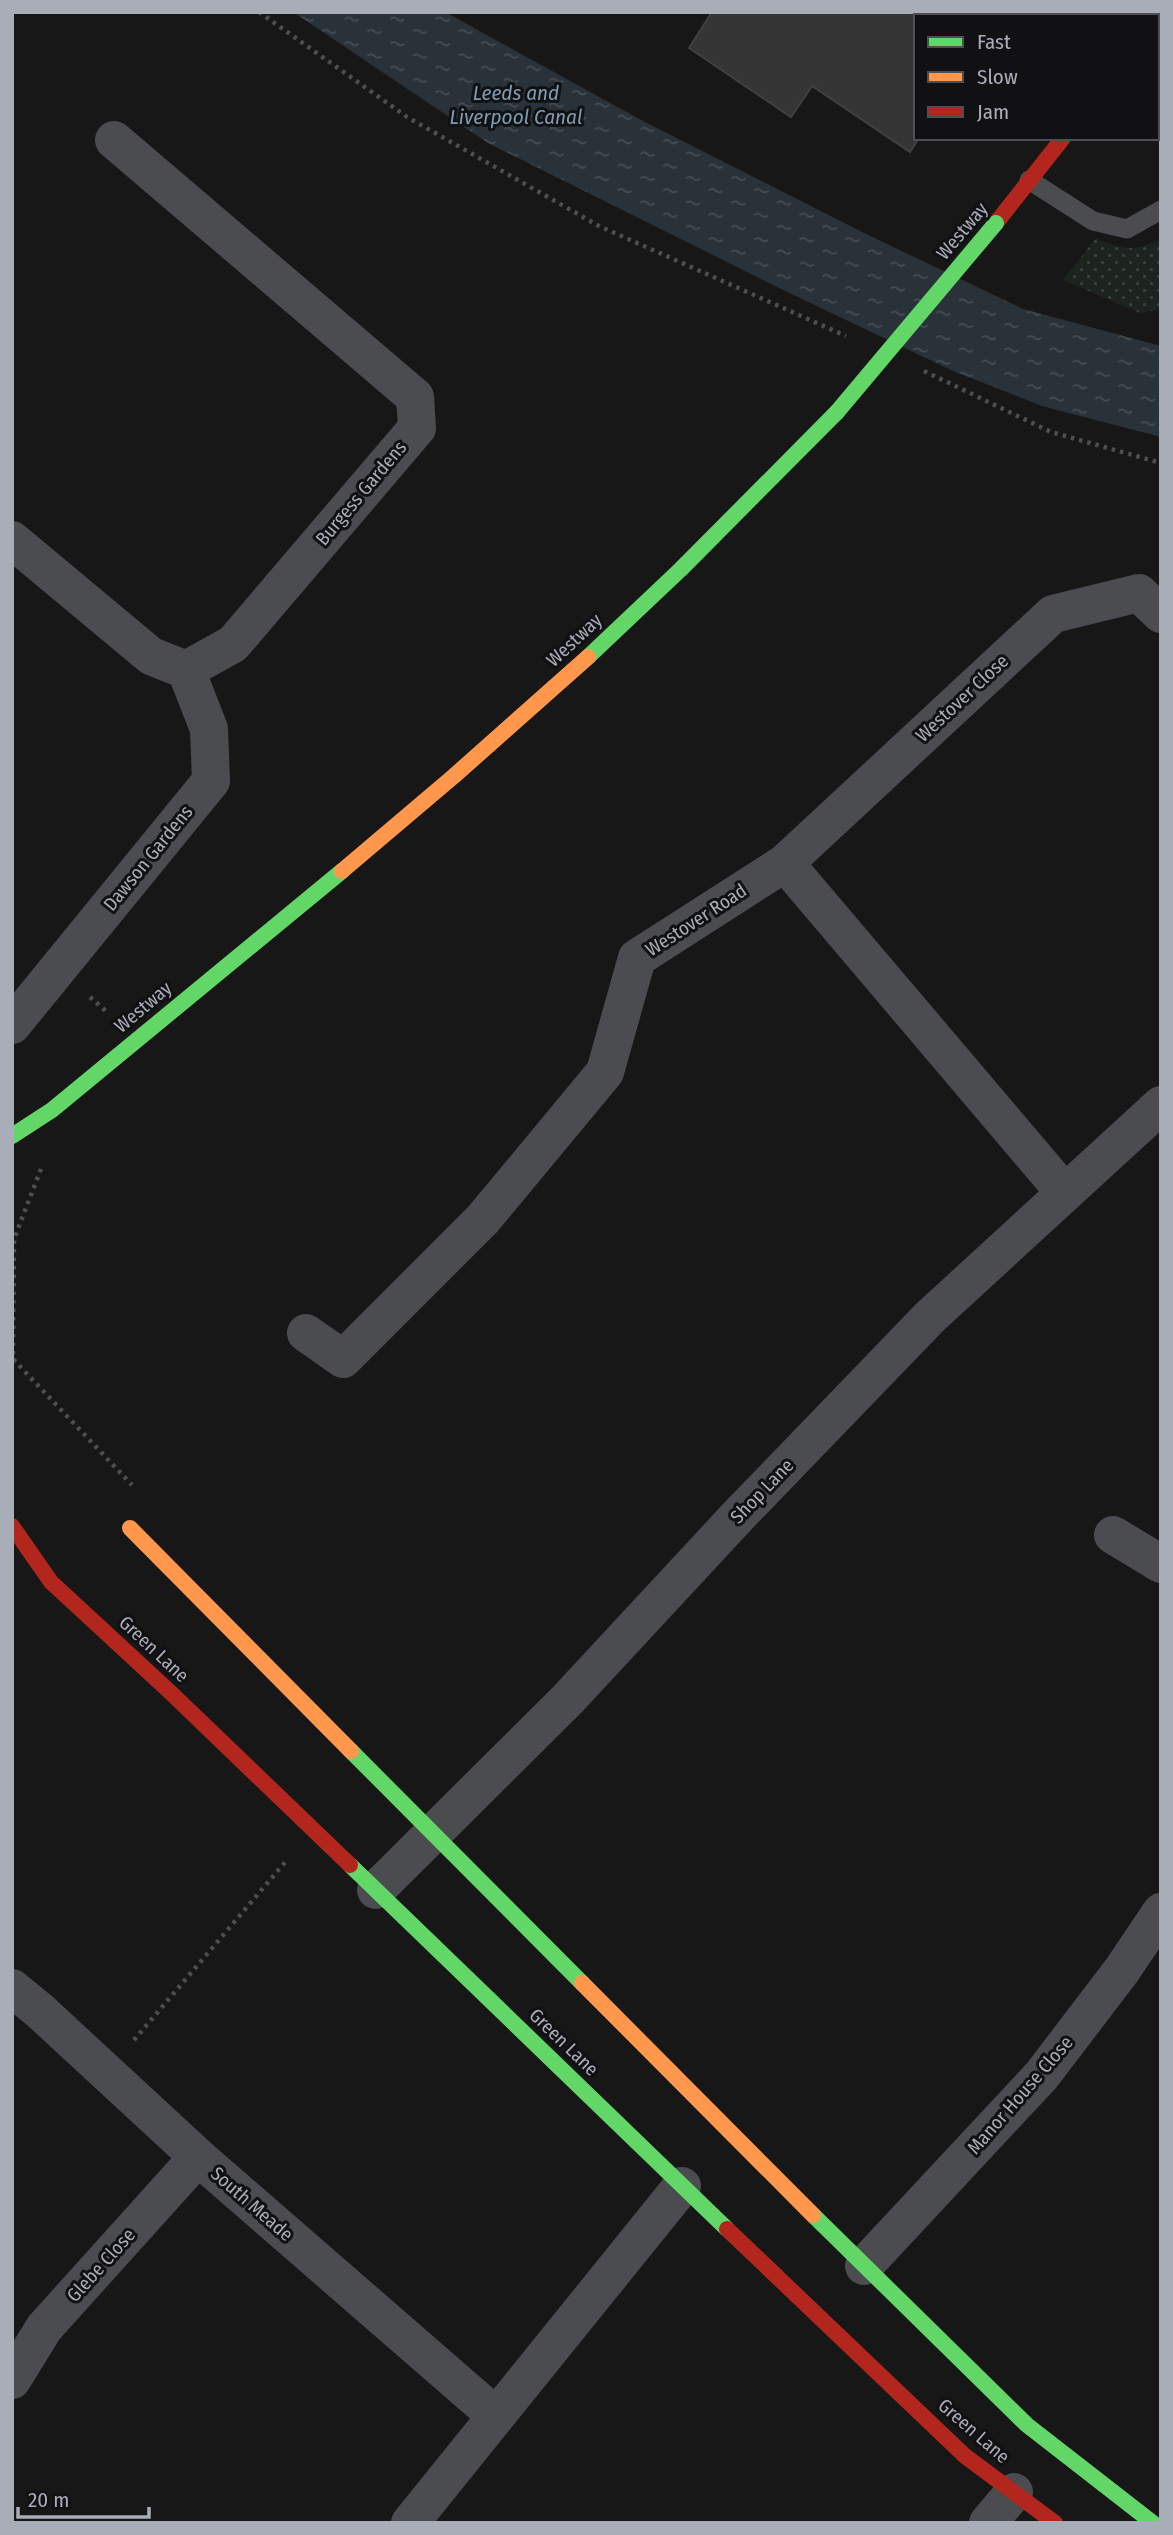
<svg xmlns="http://www.w3.org/2000/svg" width="1173" height="2535" viewBox="0 0 1173 2535" font-family="'Fira Sans Condensed',sans-serif">
  <defs>
    <pattern id="grass-dots" width="8" height="8" patternUnits="userSpaceOnUse" patternTransform="scale(1.75)"><rect width="8" height="8" fill="#1d241e"/><path d="M2 2h.1M6 6h.1" fill="none" stroke="#3b413d" stroke-width="1.8" stroke-linecap="round"/></pattern>
    <pattern id="water-ripples" width="26" height="14" patternUnits="userSpaceOnUse" patternTransform="scale(1.75)"><rect width="26" height="14" fill="#2a3239"/><path d="M2 4q2-2 4 0t4 0M15 11q2-2 4 0t4 0" fill="none" stroke="#464d54"/></pattern>
  </defs>
  <rect width="100%" height="100%" fill="#171717"/>
  <!-- grass -->
  <path fill="url(#grass-dots)" d="M1096 238C1121 250 1136 252 1161 239V309L1140 313 1063 280Z"/>
  <!-- water -->
  <path fill="url(#water-ripples)" d="M293 12H445L643 121 864 233 1023 309 1161 346V437L1042 406 994 387 953 371 777 287 488 143Z"/>
  <!-- building -->
  <path fill="#353536" stroke="#3f4043" stroke-width="2" d="M712 12H960L958 16H916V138H919L910 152 812 86 791 117 689 48Z"/>
  <g fill="none" stroke-linecap="round" stroke-linejoin="round">
    <!-- path -->
    <g stroke="#4d4e52" stroke-width="4.5" stroke-dasharray="3.5 5" stroke-linecap="butt">
      <path d="M259 12 407 117 599 226 846 336"/>
      <path d="M924 371 1051 432 1161 463"/>
      <path d="M90 997 107 1012"/>
      <path d="M41 1169 14 1239 13 1359 132 1485"/>
      <path d="M134 2040 287 1860"/>
    </g>
    <!-- lane -->
    <g stroke="#4b4c50" stroke-width="19">
      <path d="M1157 114 1161 117"/>
      <path d="M1029 180 1093 221 1127 229 1161 210"/>
    </g>
    <!-- street -->
    <g stroke="#4b4c50" stroke-width="38">
      <path d="M12 540 151 656 186 670 233 644 417 428 415 397 114 140"/>
      <path d="M785 863 1053 614 1139 593 1161 614"/>
      <path d="M12 1025 211 781 209 729 186 670"/>
      <path d="M306 1333 343 1359 483 1219 605 1072 637 958 785 863 1065 1193"/>
      <path d="M1113 1535 1161 1564"/>
      <path d="M376 1890 568 1699 736 1518 930 1317 1161 1105"/>
      <path d="M12 1988 40 2011 198 2157 496 2416"/>
      <path d="M864 2266 1042 2075 1122 1970 1161 1912"/>
      <path d="M12 2380 44 2328 198 2157"/>
      <path d="M410 2523 682 2186"/>
      <path d="M988 2523 1014 2492"/>
    </g>
    <!-- fast -->
    <g stroke="#63d668" stroke-width="16">
      <path d="M1155 16 1157 12"/>
      <path d="M588 657 681 569 837 412"/>
      <path d="M12 1136 52 1110 342 871"/>
      <path d="M351 1751 582 1983"/>
      <path d="M350 1865 727 2229"/>
      <path d="M813 2215 1027 2425 1153 2523"/>
    </g>
    <!-- slow -->
    <g stroke="#ff974d" stroke-width="16">
      <path d="M342 871 454 776 588 657"/>
      <path d="M130 1528 351 1751"/>
      <path d="M582 1983 813 2215"/>
    </g>
    <!-- jam -->
    <g stroke="#b3261e" stroke-width="16">
      <path d="M996 223 1063 138"/>
      <path d="M12 1526 51 1582 170 1692 350 1865"/>
      <path d="M727 2229 965 2456 1055 2523"/>
    </g>
    <!-- fast-bridge -->
    <path stroke="#63d668" stroke-width="16" d="M837 412 996 223"/>
  </g>
  <g text-anchor="middle" dominant-baseline="central" stroke-width="6" stroke-linejoin="round" paint-order="stroke">
    <!-- street labels -->
    <g font-size="19" fill="#a8adb8" stroke="#111113">
      <text transform="translate(962 231) rotate(-50)">Westway</text>
      <text transform="translate(361 493) rotate(-50)">Burgess Gardens</text>
      <text transform="translate(574 640) rotate(-43)">Westway</text>
      <text transform="translate(962 698) rotate(-43)">Westover Close</text>
      <text transform="translate(148 858) rotate(-51)">Dawson Gardens</text>
      <text transform="translate(696 920) rotate(-33)">Westover Road</text>
      <text transform="translate(143 1007) rotate(-40)">Westway</text>
      <text transform="translate(762 1491) rotate(-46)">Shop Lane</text>
      <text transform="translate(154 1649) rotate(43)">Green Lane</text>
      <text transform="translate(564 2042) rotate(44)">Green Lane</text>
      <text transform="translate(1020 2095) rotate(-49)">Manor House Close</text>
      <text transform="translate(252 2204) rotate(41)">South Meade</text>
      <text transform="translate(101 2265) rotate(-48)">Glebe Close</text>
      <text transform="translate(974 2431) rotate(41)">Green Lane</text>
    </g>
    <!-- water labels -->
    <g font-size="21" font-style="italic" fill="#7f9bb3" stroke="#111113">
      <text x="516" y="93">Leeds and<tspan x="516" dy="24">Liverpool Canal</tspan></text>
    </g>
  </g>
  <!-- border -->
  <rect width="1173" height="2535" fill="none" stroke="#a8adb8" stroke-width="28"/>
  <!-- legend -->
  <rect x="914" y="14" width="245" height="126" fill="#111113" stroke="#4d4f55" stroke-width="2"/>
  <rect x="928" y="37" width="35" height="10" fill="#63d668" stroke="#4d4f55" stroke-width="2"/>
  <text x="977" y="49" font-size="21" fill="#a8adb8">Fast</text>
  <rect x="928" y="72" width="35" height="10" fill="#ff974d" stroke="#4d4f55" stroke-width="2"/>
  <text x="977" y="84" font-size="21" fill="#a8adb8">Slow</text>
  <rect x="928" y="107" width="35" height="10" fill="#b3261e" stroke="#4d4f55" stroke-width="2"/>
  <text x="977" y="119" font-size="21" fill="#a8adb8">Jam</text>
  <!-- scale -->
  <path d="M18 2507v10h131v-10" fill="none" stroke="#a8adb8" stroke-width="3.5"/>
  <text x="28" y="2507" font-size="21" fill="#a8adb8" stroke="#111113" stroke-width="5" paint-order="stroke">20 m</text>
</svg>
